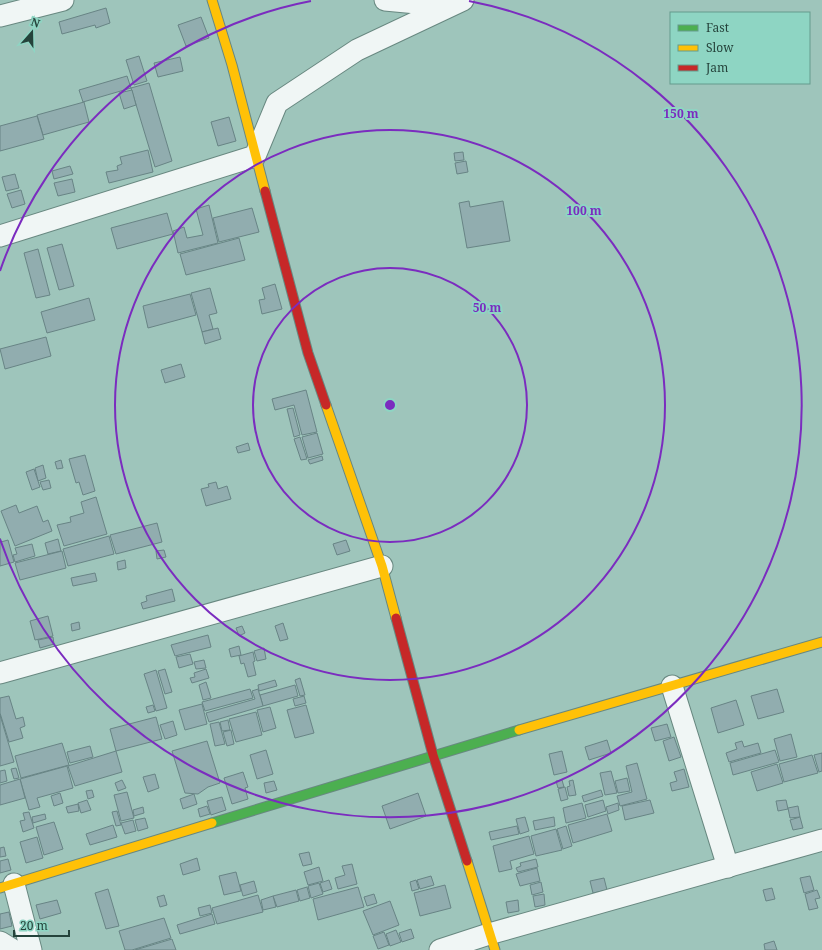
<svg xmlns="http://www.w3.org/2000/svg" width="822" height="950" viewBox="0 0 822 950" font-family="'Noto Serif',serif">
  <rect width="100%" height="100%" fill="#9ec5bb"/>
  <!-- building -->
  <g fill="#91adaf" stroke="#688485">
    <path d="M106 8 110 23 96 28 95 25 62 34 59 22Z"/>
    <path d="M201 17 209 38 186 46 178 25Z"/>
    <path d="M139 56 147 81 134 85 126 60Z"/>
    <path d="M180 57 183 71 158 77 154 63Z"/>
    <path d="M127 76 131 88 83 102 79 90Z"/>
    <path d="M149 83 172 161 155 167 131 88Z"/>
    <path d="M132 90 136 105 124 109 119 93Z"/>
    <path d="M84 102 89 122 43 135 37 115Z"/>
    <path d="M37 116 44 139 0 151V126Z"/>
    <path d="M229 117 236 141 218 146 211 122Z"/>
    <path d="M148 150 153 172 109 183 106 172 118 170 117 166 122 164 120 157Z"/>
    <path d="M463 152 464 160 455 161 454 153Z"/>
    <path d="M466 161 468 172 457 174 455 163Z"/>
    <path d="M70 166 73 174 54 179 52 171Z"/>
    <path d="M15 174 19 188 6 191 2 177Z"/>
    <path d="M72 179 75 192 58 196 54 183Z"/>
    <path d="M21 190 25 204 12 208 7 194Z"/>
    <path d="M469 201 470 207 503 201 510 241 467 248 459 203Z"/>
    <path d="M209 205 218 243 178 253 173 231 184 227 187 238 203 235 196 209Z"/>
    <path d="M252 208 259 232 219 242 213 218Z"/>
    <path d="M167 213 173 234 117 249 111 228Z"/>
    <path d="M239 238 245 260 186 275 180 254Z"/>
    <path d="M62 244 74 286 59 290 47 248Z"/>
    <path d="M38 249 50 295 36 298 24 253Z"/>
    <path d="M275 284 282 309 262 314 259 300 265 299 262 288Z"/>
    <path d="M210 288 217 313 209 315 213 329 202 332 191 293Z"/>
    <path d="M190 294 196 315 148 328 143 306Z"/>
    <path d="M89 298 95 320 47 333 41 312Z"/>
    <path d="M218 328 221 339 205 344 202 332Z"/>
    <path d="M46 337 51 356 5 369 0 349Z"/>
    <path d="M181 364 185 377 165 383 161 370Z"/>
    <path d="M306 390 317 432 302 435 294 405 275 410 272 399Z"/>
    <path d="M293 408 300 435 294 437 287 409Z"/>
    <path d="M317 433 323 454 308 458 302 437Z"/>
    <path d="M300 437 307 459 301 460 294 439Z"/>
    <path d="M248 443 250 450 238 453 236 447Z"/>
    <path d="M85 455 95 491 83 495 79 482 76 483 69 459Z"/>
    <path d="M322 456 323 460 310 464 308 460Z"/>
    <path d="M61 460 63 468 57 469 55 462Z"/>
    <path d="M43 465 46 478 38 481 35 468Z"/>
    <path d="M34 469 40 487 32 490 26 472Z"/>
    <path d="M49 480 51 488 43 490 40 482Z"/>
    <path d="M216 482 218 489 227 486 231 499 206 506 201 489 209 487 208 484Z"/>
    <path d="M96 497 107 534 64 546 57 525 71 522 70 517 84 513 81 502Z"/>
    <path d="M16 505 19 513 37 506 43 522 48 520 52 531 15 546 1 511Z"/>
    <path d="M157 523 162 542 116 554 110 535Z"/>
    <path d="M109 536 114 554 68 566 63 549Z"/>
    <path d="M0 538 1 542 8 540 14 562 0 566Z"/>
    <path d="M58 539 61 551 48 554 45 543Z"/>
    <path d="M346 540 350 551 337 555 333 544Z"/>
    <path d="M32 544 35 556 15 562 13 555 17 554 15 548Z"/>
    <path d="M164 550 166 557 157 559 156 551Z"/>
    <path d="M62 551 66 568 20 580 15 563Z"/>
    <path d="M125 560 126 568 118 570 117 562Z"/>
    <path d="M95 573 97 581 73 586 71 578Z"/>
    <path d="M172 589 175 601 143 609 141 603 147 601 146 596Z"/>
    <path d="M48 616 53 636 35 640 30 621Z"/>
    <path d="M79 622 80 629 72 631 71 624Z"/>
    <path d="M283 623 288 639 280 641 275 626Z"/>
    <path d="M242 626 245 633 239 636 236 628Z"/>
    <path d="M208 635 211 647 175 656 171 645Z"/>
    <path d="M53 637 54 644 40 648 38 640Z"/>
    <path d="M239 646 241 655 231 657 229 649Z"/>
    <path d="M264 648 266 659 257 661 254 651Z"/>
    <path d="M253 652 255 661 253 662 256 675 248 677 244 663 241 664 239 656Z"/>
    <path d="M190 654 193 664 179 668 176 657Z"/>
    <path d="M204 660 206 668 196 669 194 662Z"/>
    <path d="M165 669 172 692 165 694 158 671Z"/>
    <path d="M206 669 209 678 192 683 190 678 195 677 194 673Z"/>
    <path d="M156 670 167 708 156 711 144 674Z"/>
    <path d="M300 678 305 695 300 696 295 680Z"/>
    <path d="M275 680 277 686 259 691 258 685Z"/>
    <path d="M206 682 211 698 203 700 199 685Z"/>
    <path d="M295 685 298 696 263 706 260 695Z"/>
    <path d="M250 689 253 698 205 711 202 702Z"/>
    <path d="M258 689 263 706 209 722 206 713 255 699 252 691Z"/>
    <path d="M777 689 784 712 758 719 751 696Z"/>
    <path d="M9 696 16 719 23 717 25 726 20 728 23 738 9 742 0 713V698Z"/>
    <path d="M304 696 306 703 295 706 293 699Z"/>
    <path d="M736 700 744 725 718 733 711 708Z"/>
    <path d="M202 704 207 724 185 730 179 710Z"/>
    <path d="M153 705 155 711 148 713 146 707Z"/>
    <path d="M306 705 314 733 295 738 287 710Z"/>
    <path d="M270 707 276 728 263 732 257 710Z"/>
    <path d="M256 712 262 735 236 742 229 719Z"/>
    <path d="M0 715 14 762 0 766Z"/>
    <path d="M156 717 162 739 116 751 110 729Z"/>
    <path d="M228 720 230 730 222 731 220 722Z"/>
    <path d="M173 721 177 735 165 739 160 725Z"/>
    <path d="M219 722 225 744 215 746 210 724Z"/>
    <path d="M667 724 671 737 655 741 651 728Z"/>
    <path d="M231 730 234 744 227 746 223 732Z"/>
    <path d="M791 734 797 757 780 761 774 739Z"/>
    <path d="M674 737 681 757 669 761 663 741Z"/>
    <path d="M607 740 611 753 589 760 585 747Z"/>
    <path d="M207 741 220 783 208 787 198 794 185 793 172 751Z"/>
    <path d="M742 741 744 747 758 743 761 753 729 762 726 753 737 749 735 743Z"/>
    <path d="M62 743 69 765 21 778 15 756Z"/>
    <path d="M90 746 93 757 70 763 67 752Z"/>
    <path d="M266 750 273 774 257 779 250 755Z"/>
    <path d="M775 750 779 762 733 775 730 763Z"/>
    <path d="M116 751 122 772 75 786 68 766Z"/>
    <path d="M562 751 567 772 554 775 549 754Z"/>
    <path d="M822 753V771L819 772 814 755Z"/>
    <path d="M812 755 818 773 784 782 779 764Z"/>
    <path d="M637 763 647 799 620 806 617 796 632 792 626 766Z"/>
    <path d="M777 764 783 783 757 791 751 772Z"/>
    <path d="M67 766 73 788 37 798 40 807 29 810 20 779Z"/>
    <path d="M16 768 19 778 14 779 11 769Z"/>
    <path d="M684 769 689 787 672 791 670 783 677 781 674 772Z"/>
    <path d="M5 770 7 781 0 783V771Z"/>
    <path d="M611 771 617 793 605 795 600 773Z"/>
    <path d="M243 772 248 787 245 788 248 799 232 804 224 778Z"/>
    <path d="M155 774 159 788 148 792 143 777Z"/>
    <path d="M627 778 630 791 618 793 615 781Z"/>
    <path d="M20 779 25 798 0 805V785Z"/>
    <path d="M122 780 126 788 118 791 115 783Z"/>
    <path d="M562 780 564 787 558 788 556 781Z"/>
    <path d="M573 780 576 795 569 796 567 787 570 786 569 781Z"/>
    <path d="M274 781 277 790 266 793 264 783Z"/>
    <path d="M565 787 568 799 561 801 558 789Z"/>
    <path d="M92 790 94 797 88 799 86 791Z"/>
    <path d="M601 790 603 796 584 802 582 796Z"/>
    <path d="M127 792 134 818 121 821 114 795Z"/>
    <path d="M60 793 63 803 54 806 51 796Z"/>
    <path d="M418 793 426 816 390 829 382 806Z"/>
    <path d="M194 794 197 804 183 809 180 799Z"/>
    <path d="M222 797 226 810 211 815 207 801Z"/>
    <path d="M87 800 91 810 81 813 78 803Z"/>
    <path d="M603 800 606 811 588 817 585 805Z"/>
    <path d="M650 800 654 813 625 820 622 806Z"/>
    <path d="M786 800 788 809 778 811 776 801Z"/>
    <path d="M582 803 586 818 566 823 563 808Z"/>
    <path d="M618 803 619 810 608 814 606 807Z"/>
    <path d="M78 804 79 811 68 813 66 807Z"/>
    <path d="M207 806 210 814 200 817 198 809Z"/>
    <path d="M798 806 800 817 790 818 788 808Z"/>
    <path d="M143 807 144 813 134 816 133 810Z"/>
    <path d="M117 811 121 825 116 826 112 812Z"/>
    <path d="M29 812 34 828 23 832 20 821 25 820 23 813Z"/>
    <path d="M45 814 46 819 33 823 32 817Z"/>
    <path d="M607 814 612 831 573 843 568 825Z"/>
    <path d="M525 817 529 831 520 834 516 819Z"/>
    <path d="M554 817 555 826 535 830 533 821Z"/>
    <path d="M800 817 803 828 793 830 790 820Z"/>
    <path d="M145 818 148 828 138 831 135 820Z"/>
    <path d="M133 820 136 831 125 834 121 823Z"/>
    <path d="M54 822 63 849 44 855 36 827Z"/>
    <path d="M113 825 117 837 90 845 86 834Z"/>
    <path d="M517 826 519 834 491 840 489 832Z"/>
    <path d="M566 826 572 846 563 849 557 829Z"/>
    <path d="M556 829 562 850 536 856 531 836Z"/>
    <path d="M529 836 534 854 510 861 512 869 499 872 493 846Z"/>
    <path d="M37 837 43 858 26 863 20 842Z"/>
    <path d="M4 847 6 856 0 857V848Z"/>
    <path d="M309 852 312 864 303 866 299 854Z"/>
    <path d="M197 858 200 870 183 875 180 864Z"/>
    <path d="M8 859 11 870 0 873V861Z"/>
    <path d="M536 859 538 867 518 872 516 868 521 866 520 863Z"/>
    <path d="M352 864 357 884 338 889 335 878 345 875 342 866Z"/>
    <path d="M319 867 323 881 308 885 304 872Z"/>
    <path d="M537 868 540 881 520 886 516 874Z"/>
    <path d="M236 872 241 891 224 895 219 876Z"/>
    <path d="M431 876 434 885 420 889 417 880Z"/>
    <path d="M810 876 814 890 804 893 800 878Z"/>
    <path d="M604 878 607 890 593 893 590 881Z"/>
    <path d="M329 880 332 889 323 892 320 883Z"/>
    <path d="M416 880 419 889 412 891 410 882Z"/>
    <path d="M254 881 257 892 243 896 240 885Z"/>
    <path d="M541 882 543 892 532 895 530 885Z"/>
    <path d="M319 883 323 894 311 898 308 886Z"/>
    <path d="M445 885 451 908 420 916 414 893Z"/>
    <path d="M307 887 310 898 300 901 297 890Z"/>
    <path d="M358 887 364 907 318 920 313 899Z"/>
    <path d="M772 888 775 899 766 901 763 890Z"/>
    <path d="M108 889 119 926 106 929 95 893Z"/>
    <path d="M296 890 299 901 277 907 273 896Z"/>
    <path d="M817 890 820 898 815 899 818 908 809 910 805 894Z"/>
    <path d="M374 894 377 903 367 906 364 897Z"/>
    <path d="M544 894 545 905 535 907 533 896Z"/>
    <path d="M164 895 167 905 160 907 157 897Z"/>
    <path d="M258 895 263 912 217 924 212 908Z"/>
    <path d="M273 896 276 907 263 910 261 900Z"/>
    <path d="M57 900 61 913 40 919 36 905Z"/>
    <path d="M518 900 519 911 508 913 506 902Z"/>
    <path d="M390 901 399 925 373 935 363 911Z"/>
    <path d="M210 905 212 913 200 916 198 908Z"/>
    <path d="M9 912 12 926 0 929V914Z"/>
    <path d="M212 914 215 924 180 934 177 925Z"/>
    <path d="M164 918 171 938 132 950H125L119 931Z"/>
    <path d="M411 929 414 938 402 942 399 933Z"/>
    <path d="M396 930 401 942 390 946 386 934Z"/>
    <path d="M384 932 389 945 378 949 373 936Z"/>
    <path d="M172 939 176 950H135Z"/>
    <path d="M774 941 777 950H765L764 944Z"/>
  </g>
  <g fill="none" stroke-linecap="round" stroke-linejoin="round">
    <defs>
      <g id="street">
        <path d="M385 0 449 6"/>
        <path d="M0 16 63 0"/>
        <path d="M0 236 255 156 277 103 357 50 463 0"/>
        <path d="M0 673 382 566"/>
        <path d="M672 686 728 867"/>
        <path d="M14 884 31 950"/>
        <path d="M0 942 13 950"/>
        <path d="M440 950 489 934 822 840"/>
      </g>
      <path id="fast" d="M212 823 519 730"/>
      <g id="slow">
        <path d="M212 0 232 65 265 191"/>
        <path d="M326 405 382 566 396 618"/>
        <path d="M519 730 822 642"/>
        <path d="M467 861 495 950"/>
        <path d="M0 888 212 823"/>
      </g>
      <g id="jam">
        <path d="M265 191 308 353 326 405"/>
        <path d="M396 618 433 755 467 861"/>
      </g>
    </defs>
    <!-- street casing -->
    <use href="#street" stroke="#688880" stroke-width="23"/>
    <!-- fast casing -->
    <use href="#fast" stroke="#688880" stroke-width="11"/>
    <!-- slow casing -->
    <use href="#slow" stroke="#688880" stroke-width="11"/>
    <!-- jam casing -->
    <use href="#jam" stroke="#688880" stroke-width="11"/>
    <!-- street -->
    <use href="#street" stroke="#f0f6f5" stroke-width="21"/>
    <!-- fast -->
    <use href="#fast" stroke="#4caf50" stroke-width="9"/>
    <!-- slow -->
    <use href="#slow" stroke="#ffc107" stroke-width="9"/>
    <!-- jam -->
    <use href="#jam" stroke="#c62828" stroke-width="9"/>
  </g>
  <!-- distance rings -->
  <g fill="none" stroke="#7b2cbf" stroke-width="2">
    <circle cx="390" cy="405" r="137"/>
    <circle cx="390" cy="405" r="275"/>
    <path d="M0 271A412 412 0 0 1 311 1M469 1A412 412 0 1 1 0 539"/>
  </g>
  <circle cx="390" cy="405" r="6" fill="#7b2cbf" stroke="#8ed5c3" stroke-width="2"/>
  <g font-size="12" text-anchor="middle" font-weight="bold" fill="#7b2cbf" stroke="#8ed5c3" stroke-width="4" stroke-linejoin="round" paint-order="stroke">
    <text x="681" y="118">150 m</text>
    <text x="584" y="215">100 m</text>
    <text x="487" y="312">50 m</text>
  </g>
  <!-- legend -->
  <rect x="670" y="12" width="140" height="72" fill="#8ed5c3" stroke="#649b8d"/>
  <rect x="678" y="25" width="20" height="6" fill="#4caf50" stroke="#649b8d"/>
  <text x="706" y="32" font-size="12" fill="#25433b">Fast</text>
  <rect x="678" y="45" width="20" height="6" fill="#ffc107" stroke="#649b8d"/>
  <text x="706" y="52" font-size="12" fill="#25433b">Slow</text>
  <rect x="678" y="65" width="20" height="6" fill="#c62828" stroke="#649b8d"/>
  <text x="706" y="72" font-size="12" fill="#25433b">Jam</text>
  <!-- north arrow -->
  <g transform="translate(32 32) rotate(20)" stroke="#8ed5c3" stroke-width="3" paint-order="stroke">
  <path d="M0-3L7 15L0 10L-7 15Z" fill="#25433b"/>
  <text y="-6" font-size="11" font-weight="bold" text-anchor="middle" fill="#25433b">N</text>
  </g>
  <!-- scale -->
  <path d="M14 930v6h55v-6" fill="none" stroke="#25433b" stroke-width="2"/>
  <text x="20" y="930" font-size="12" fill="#25433b" stroke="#8ed5c3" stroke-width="3" paint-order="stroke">20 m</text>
</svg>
